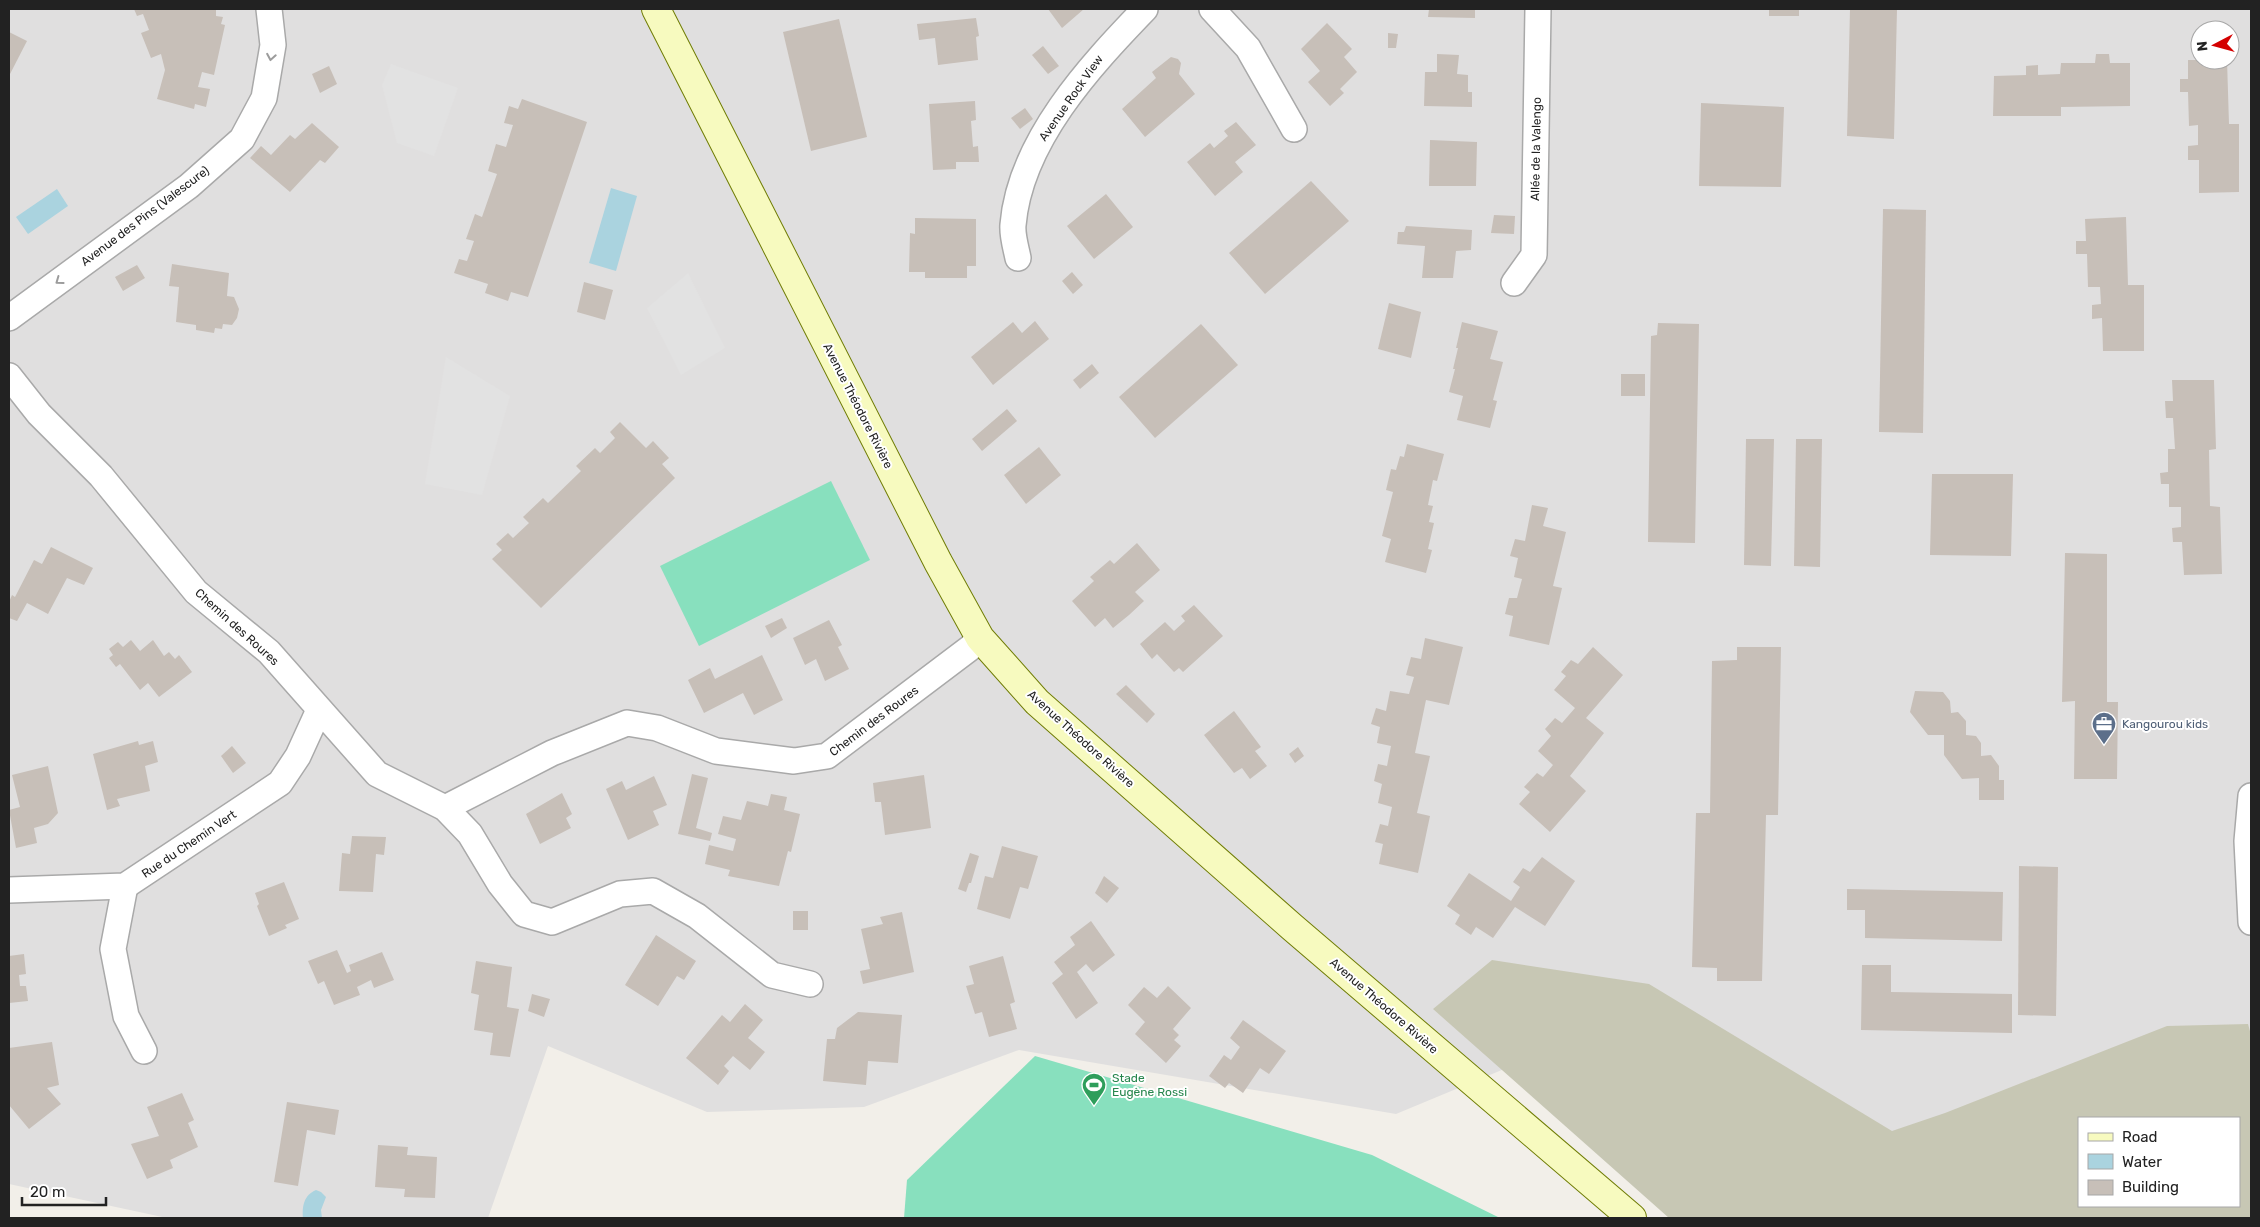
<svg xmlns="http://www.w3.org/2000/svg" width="2260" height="1227" viewBox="0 0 2260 1227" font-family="Rubik,sans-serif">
  <rect width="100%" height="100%" fill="#f2efe9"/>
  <!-- residential -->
  <path fill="#e0dfdf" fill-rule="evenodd" d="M9 9H2251V1218H1672L1509 1067 1396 1114 1019 1050 864 1107 707 1112 548 1046 488 1218H167L9 1184ZM2200 30H2230V60H2200ZM2079 1118H2239V1206H2079Z"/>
  <!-- construction -->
  <path fill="#c7c7b4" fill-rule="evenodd" d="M1492 960 1649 984 1892 1131 1945 1113 2167 1026 2248 1024 2251 1035V1218H1669L1433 1009ZM2079 1118H2239V1206H2079Z"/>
  <!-- pitch -->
  <g fill="#88e0be">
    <path d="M831 481 870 560 699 646 660 566Z"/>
    <path d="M1035 1056 1372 1155 1500 1218H904L907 1180Z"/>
  </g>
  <!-- parking -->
  <g fill="#e2e2e2">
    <path d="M391 64 458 88 434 156 397 143 382 85Z"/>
    <path d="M688 273 725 348 681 375 647 308Z"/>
    <path d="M446 357 510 396 482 495 425 484Z"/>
  </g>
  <!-- water -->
  <g fill="#aad3df">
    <path d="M611 188 637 196 616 271 589 263Z"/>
    <path d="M57 189 68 206 28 234 16 217Z"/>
    <path d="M316 1190 321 1192 326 1197 321 1210 322 1218H303C302 1206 304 1195 316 1190Z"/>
  </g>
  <!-- building -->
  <g fill="#c7bfb8">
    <path d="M134 9H216V16L223 17 221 24 225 25 214 75 202 72 198 87 210 89 206 107 195 104 194 109 157 99 165 70 161 54 151 58 141 33 149 30 143 14 137 16Z"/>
    <path d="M1048 9H1084L1062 28Z"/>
    <path d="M1429 9H1475V18L1428 17Z"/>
    <rect x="1769" y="9" width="30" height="7"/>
    <path d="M1850 9H1897L1894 139 1847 136Z"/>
    <path d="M976 18 979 36 976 37 978 60 938 65 935 38 919 40 917 24Z"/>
    <path d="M839 19 867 137 811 151 783 32Z"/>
    <path d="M1327 23 1352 49 1344 57 1357 72 1340 89 1344 93 1330 106 1308 82 1320 71 1301 49Z"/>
    <path d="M9 32 27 41 9 76Z"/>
    <path d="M1388 33 1398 34 1396 48H1388Z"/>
    <path d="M1043 46 1059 66 1048 74 1032 55Z"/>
    <path d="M1437 54 1459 55 1457 74 1468 75V92H1472V107L1424 106 1425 72H1437Z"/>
    <path d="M2096 54H2109L2110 63H2130V106L2061 107V116H1993L1994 76 2026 75V66L2038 65V75L2060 74 2061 63H2095Z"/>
    <path d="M1171 57 1178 59 1181 63 1179 74 1195 94 1145 137 1122 109 1156 78 1152 72Z"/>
    <path d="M2188 60H2227L2229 124H2239V192L2199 193V160H2188V146L2198 145V125L2189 126 2188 92H2180V79H2188Z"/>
    <path d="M329 66 337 84 320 93 312 74Z"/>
    <path d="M522 99 587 122 528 297 511 292 508 301 485 293 488 284 454 273 459 259 467 261 474 241 466 239 475 214 482 217 497 174 488 171 496 144 506 147 513 125 504 123 509 106 518 109Z"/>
    <path d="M975 101 976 120 971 121 973 147 978 146 979 162H956V169L933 170 929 104Z"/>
    <path d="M1701 103 1784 107 1781 187 1699 186Z"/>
    <path d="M1025 108 1033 119 1020 129 1011 118Z"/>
    <path d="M1236 122 1256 145 1235 162 1243 172 1215 196 1187 162 1210 143 1214 148 1228 136 1224 131Z"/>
    <path d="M312 123 339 147 325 163 320 160 290 192 250 158 261 146 271 155 290 135 295 139Z"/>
    <path d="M1430 140 1477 142 1476 186H1429Z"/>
    <path d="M1311 181 1349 221 1265 294 1229 253Z"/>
    <path d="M1106 194 1133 227 1094 259 1067 226Z"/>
    <path d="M1883 209 1926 210 1923 433 1879 432Z"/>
    <path d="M1494 215 1515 216 1514 234 1491 233Z"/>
    <path d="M2126 217 2128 285H2144V351H2103L2102 318 2092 319V305L2101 304 2100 287H2088L2087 254H2076V241H2086L2085 219Z"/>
    <path d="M915 218 976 219V266H967V278H925V272H909L910 233 915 234Z"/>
    <path d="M1406 226 1472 230 1471 250 1456 251 1453 278H1422L1425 246 1397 244 1398 232H1404Z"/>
    <path d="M172 264 229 273 227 296 234 297 239 309 237 318 232 325 223 324 222 329 215 328 214 333 196 330V325L176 322 179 287 169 286Z"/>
    <path d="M137 265 145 278 123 291 115 277Z"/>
    <path d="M1072 272 1083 285 1073 294 1062 281Z"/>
    <path d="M584 282 613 290 605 320 577 312Z"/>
    <path d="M1389 303 1421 312 1411 358 1378 349Z"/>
    <path d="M1035 321 1049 339 993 385 971 357 1013 322 1022 333Z"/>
    <path d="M1462 322 1498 331 1490 359 1503 362 1493 400 1497 401 1490 428 1457 420 1463 396 1449 392 1455 369H1453L1458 348H1456Z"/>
    <path d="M1658 323 1699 324 1695 543 1648 542 1651 336 1657 335Z"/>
    <path d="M1201 324 1238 365 1155 438 1119 397Z"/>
    <path d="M1092 364 1099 373 1080 389 1073 380Z"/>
    <rect x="1621" y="374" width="24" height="22"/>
    <path d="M2172 380H2214L2216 449 2209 450 2210 506 2220 507 2222 574 2184 575 2182 542H2173L2172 528 2181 527V507H2169V484H2161L2160 473 2168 472V449H2175L2173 418H2166L2165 401H2173Z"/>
    <path d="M1007 409 1017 421 982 451 972 439Z"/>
    <path d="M620 422 646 448 653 441 669 458 662 464 675 478 541 608 492 559 502 550 496 544 508 533 513 538 529 523 523 517 543 498 548 503 581 471 576 466 595 448 600 453 615 438 610 432Z"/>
    <path d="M1746 439H1774L1771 566 1744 565Z"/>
    <path d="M1796 439H1822L1820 567 1794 566Z"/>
    <path d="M1407 444 1444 454 1437 481 1433 480 1428 505 1433 506 1429 522 1434 523 1428 549 1432 550 1426 573 1385 562 1391 539 1382 536 1393 492 1386 490 1391 469 1396 470 1400 456 1404 457Z"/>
    <path d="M1039 447 1061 475 1026 504 1004 475Z"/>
    <path d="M1932 474H2013L2011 556 1930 555Z"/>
    <path d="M1532 505 1548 508 1543 526 1566 532 1553 586 1562 588 1549 645 1509 636 1513 616 1505 614 1509 598H1517L1522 579 1514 577 1518 558 1510 556 1515 539 1525 541Z"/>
    <path d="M1137 543 1160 570 1135 592 1144 601 1129 615 1113 628 1105 618 1095 627 1072 601 1094 581 1090 577 1110 560 1114 564Z"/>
    <path d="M51 547 93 568 84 585 67 578 48 614 27 603 17 621 9 618V602L12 595 15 597 34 560 42 564Z"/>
    <path d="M2065 553 2107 554V702H2118L2117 779H2074L2075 701 2062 702Z"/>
    <path d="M1194 605 1223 636 1183 672 1179 668 1174 672 1157 654 1152 659 1140 644 1165 622 1174 631 1185 621 1181 616Z"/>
    <path d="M782 618 787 628 771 638 765 626Z"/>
    <path d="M829 620 842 645 838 647 849 669 825 681 816 659 805 665 793 638Z"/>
    <path d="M1425 638 1463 647 1449 705 1426 700 1415 753 1430 756 1417 813 1430 816 1418 873 1379 864 1383 844 1375 842 1380 824 1388 826 1392 807 1378 803 1382 784 1374 781 1378 764 1387 766 1391 746 1377 743 1380 727 1371 724 1376 708 1386 711 1390 691 1409 694 1414 677 1406 675 1411 657 1421 659Z"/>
    <path d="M131 640 140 651 153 640 164 656 169 652 175 659 179 655 192 672 159 697 148 683 140 690 120 664 116 667 109 658 113 655 109 649 118 642 123 647Z"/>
    <path d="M1593 647 1623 675 1586 718 1604 733 1570 776 1586 791 1550 832 1519 804 1530 792 1524 787 1537 773 1543 777 1553 765 1538 751 1551 736 1545 729 1555 718 1562 723 1575 708 1554 690 1566 676 1561 672 1571 660 1578 664Z"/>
    <path d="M1737 647H1781L1778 815H1766L1762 981H1717V968L1692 967 1696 813H1710L1712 661 1737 660Z"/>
    <path d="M762 655 783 700 754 715 743 693 704 713 688 680 710 668 715 679Z"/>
    <path d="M1126 685 1155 714 1147 723 1116 694Z"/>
    <path d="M1915 691 1943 692 1950 701 1951 713 1958 712 1966 721V735L1976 736 1981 743V756L1991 755 1999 766V780H2004V800H1979V778L1962 779 1944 755V735H1928L1910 712Z"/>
    <path d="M1234 711 1261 747 1255 751 1267 766 1250 779 1242 768 1234 773 1204 735Z"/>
    <path d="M138 741 139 745 153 741 158 762 145 766 150 791 117 799 120 806 107 810 93 754Z"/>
    <path d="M232 746 246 763 233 773 221 756Z"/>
    <path d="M1298 747 1304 756 1295 763 1289 754Z"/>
    <path d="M48 766 58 813 48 824 34 828 37 843 16 848 9 810 20 807 12 775Z"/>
    <path d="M692 774 708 778 696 828 712 833 710 841 678 834Z"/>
    <path d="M924 775 931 828 885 835 881 802H875L873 783Z"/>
    <path d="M654 776 667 805 653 811 659 825 628 840 606 789 622 781 626 790Z"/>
    <path d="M562 793 572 814 566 818 571 828 540 844 526 814Z"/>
    <path d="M771 794 787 797 784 810 800 814 791 852 788 851 779 886 728 876 730 870 705 864 709 845 733 851 736 839 718 834 723 816 741 820 747 801 768 806Z"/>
    <path d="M352 836 386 837 384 855 376 854 373 892 339 891 342 853 350 854Z"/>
    <path d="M1002 846 1038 856 1028 889 1020 887 1010 919 977 909 985 876 993 878Z"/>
    <path d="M970 853 979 856 971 883H969L966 892 958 889Z"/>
    <path d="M1542 857 1575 881 1545 926 1515 907 1493 938 1476 927 1471 935 1455 924 1460 915 1447 906 1469 873 1511 901 1520 887 1513 882 1523 868 1530 872Z"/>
    <path d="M2019 866 2058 867 2056 1016 2018 1015Z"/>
    <path d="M1104 876 1119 888 1107 903 1095 893Z"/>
    <path d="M284 882 299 919 285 925 287 928 269 936 257 906 259 904 255 893Z"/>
    <path d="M1847 889 2003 892 2002 941 1865 938V910H1847Z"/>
    <rect x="793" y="911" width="15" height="19"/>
    <path d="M902 912 914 972 863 984 860 971 870 969 861 929 883 924 880 917Z"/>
    <path d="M1091 921 1115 955 1093 972 1086 964 1077 972 1098 1003 1076 1019 1052 983 1063 974 1054 962 1075 945 1070 937Z"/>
    <path d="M656 935 696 961 684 980 677 976 658 1006 625 985Z"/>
    <path d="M337 950 347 973 351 971 349 965 382 952 394 980 374 988 371 980 357 987 360 995 334 1005 324 981 318 984 308 961Z"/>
    <path d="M24 954 26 974 19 975 20 986H26L28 1001 9 1003V956Z"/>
    <path d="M1003 956 1015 1002 1010 1004 1017 1029 989 1037 982 1012 975 1014 966 986 974 984 969 966Z"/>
    <path d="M476 961 512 967 507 1007 519 1009 510 1057 490 1055 493 1033 474 1030 479 995 471 993Z"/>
    <path d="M1862 965H1891V992L2012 994V1033L1861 1030Z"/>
    <path d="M1168 986 1191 1008 1173 1029 1179 1035 1174 1040 1181 1046 1166 1063 1135 1034 1145 1022 1128 1005 1144 987 1157 998Z"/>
    <path d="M532 994 550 999 544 1017 528 1011Z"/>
    <path d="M745 1004 763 1020 748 1038 765 1052 750 1070 733 1056 724 1066 729 1071 718 1085 686 1058 722 1015 730 1022Z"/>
    <path d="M858 1012 902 1015 898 1063 868 1061 866 1085 823 1081 827 1039H835L837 1028Z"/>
    <path d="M1243 1020 1286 1051 1269 1074 1260 1068 1243 1093 1229 1083 1225 1088 1209 1076 1224 1055 1231 1060 1240 1047 1230 1038Z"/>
    <path d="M52 1042 59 1085 47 1088 61 1104 29 1129 9 1105V1048Z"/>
    <path d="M182 1093 194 1120 188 1123 198 1147 170 1160 173 1168 147 1179 131 1144 159 1136 147 1107Z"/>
    <path d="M287 1102 339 1110 335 1135 307 1130 298 1186 274 1182Z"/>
    <path d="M378 1145 408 1147 407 1155 437 1157 435 1198 404 1197 405 1189 375 1187Z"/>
  </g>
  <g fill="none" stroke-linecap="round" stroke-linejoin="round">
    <defs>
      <g id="street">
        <path d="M1212 9 1248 48 1294 129"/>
        <path d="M1018 258C1016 248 1012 235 1013 225 1020 141 1090 66 1145 9"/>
        <path d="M1514 283 1534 255 1538 9"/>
        <path d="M9 318 189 186 242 139 264 98 273 45 269 9"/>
        <path d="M9 376 39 414 101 476 196 592 269 652 377 774 445 808 470 834 500 884 524 914 552 922 620 894 653 891 697 916 772 975 810 984"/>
        <path d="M2251 796 2247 841 2251 922"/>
        <path d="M445 808 552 753 627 723 657 728 716 751 794 761 827 756 970 648 980 638"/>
        <path d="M125 886 113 949 126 1016 144 1051"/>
        <path d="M9 890 125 886 280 783 298 756 319 710"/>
      </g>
      <path id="secondary" d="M656 9 938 562 980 638 1037 702 1292 927 1632 1218"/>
    </defs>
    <!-- street casing -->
    <use href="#street" stroke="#a9a9a9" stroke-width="28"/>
    <!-- secondary casing -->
    <use href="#secondary" stroke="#707d05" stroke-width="30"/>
    <!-- street -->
    <use href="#street" stroke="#fff" stroke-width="25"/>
    <!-- secondary -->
    <use href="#secondary" stroke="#f7fabf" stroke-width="28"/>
  </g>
  <!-- one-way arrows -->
  <defs><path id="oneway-chevron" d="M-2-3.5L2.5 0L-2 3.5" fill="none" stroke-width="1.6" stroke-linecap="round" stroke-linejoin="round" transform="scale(1.25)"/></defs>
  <g stroke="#9c9c9c">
    <use href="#oneway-chevron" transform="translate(271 57) rotate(100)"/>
    <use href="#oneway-chevron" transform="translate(59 281) rotate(144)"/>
  </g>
  <!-- icons -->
  <defs>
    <symbol id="office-pin" viewBox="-11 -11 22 30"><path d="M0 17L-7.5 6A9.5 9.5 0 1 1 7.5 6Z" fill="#5c6f8a" stroke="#fff"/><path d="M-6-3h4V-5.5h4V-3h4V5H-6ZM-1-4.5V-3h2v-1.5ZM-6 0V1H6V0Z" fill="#fff"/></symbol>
    <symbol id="stadium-pin" viewBox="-11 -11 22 30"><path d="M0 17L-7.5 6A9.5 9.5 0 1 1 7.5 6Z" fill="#2e9e5b" stroke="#fff"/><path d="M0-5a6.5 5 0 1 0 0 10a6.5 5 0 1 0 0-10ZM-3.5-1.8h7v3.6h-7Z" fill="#fff"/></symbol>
  </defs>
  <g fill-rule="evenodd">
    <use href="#office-pin" x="2090" y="710" width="28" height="38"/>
    <use href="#stadium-pin" x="1080" y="1071" width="28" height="38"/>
  </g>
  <g text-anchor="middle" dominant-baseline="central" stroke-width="4" stroke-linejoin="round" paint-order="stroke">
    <!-- street labels -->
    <g font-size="12" fill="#222" stroke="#fff">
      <text transform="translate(1071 98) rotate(-55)">Avenue Rock View</text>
      <text transform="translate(1536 149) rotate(-89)">Allée de la Valengo</text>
      <text transform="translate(145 216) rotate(-37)">Avenue des Pins (Valescure)</text>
      <text transform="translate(858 406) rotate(63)">Avenue Théodore Rivière</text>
      <text transform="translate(237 627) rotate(42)">Chemin des Roures</text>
      <text transform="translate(874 721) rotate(-37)">Chemin des Roures</text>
      <text transform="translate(1081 739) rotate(42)">Avenue Théodore Rivière</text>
      <text transform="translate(189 844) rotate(-34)">Rue du Chemin Vert</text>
      <text transform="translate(1384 1006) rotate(41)">Avenue Théodore Rivière</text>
    </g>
    <!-- service labels -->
    <g font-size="12" fill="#4e5e75" stroke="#fff" text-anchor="start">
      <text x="2122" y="724">Kangourou kids</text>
    </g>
    <!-- leisure labels -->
    <g font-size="12" fill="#27864d" stroke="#fff" text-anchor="start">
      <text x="1112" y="1078">Stade<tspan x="1112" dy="14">Eugène Rossi</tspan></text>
    </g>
  </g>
  <!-- border -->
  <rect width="2260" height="1227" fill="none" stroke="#222222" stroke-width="20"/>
  <!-- legend -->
  <rect x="2078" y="1117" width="162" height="90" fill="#ffffff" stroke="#a7a7a7"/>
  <rect x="2088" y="1133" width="25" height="8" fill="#f7fabf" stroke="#a7a7a7"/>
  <text x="2122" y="1142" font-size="15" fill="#222222">Road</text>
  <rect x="2088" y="1154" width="25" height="15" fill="#aad3df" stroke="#a7a7a7"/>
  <text x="2122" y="1167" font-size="15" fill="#222222">Water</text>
  <rect x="2088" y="1180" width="25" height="15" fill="#c7bfb8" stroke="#a7a7a7"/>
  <text x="2122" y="1192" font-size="15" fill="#222222">Building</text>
  <!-- north arrow -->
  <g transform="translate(2215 45) rotate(264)"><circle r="24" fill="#ffffff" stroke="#a7a7a7"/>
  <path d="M0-4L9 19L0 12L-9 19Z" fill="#d40000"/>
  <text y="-8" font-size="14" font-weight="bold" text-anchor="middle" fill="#222222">N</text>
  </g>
  <!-- scale -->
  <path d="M22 1197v8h84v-8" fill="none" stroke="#222222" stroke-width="2.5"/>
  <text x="30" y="1197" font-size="15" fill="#222222" stroke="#ffffff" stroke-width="4" paint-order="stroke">20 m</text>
</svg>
